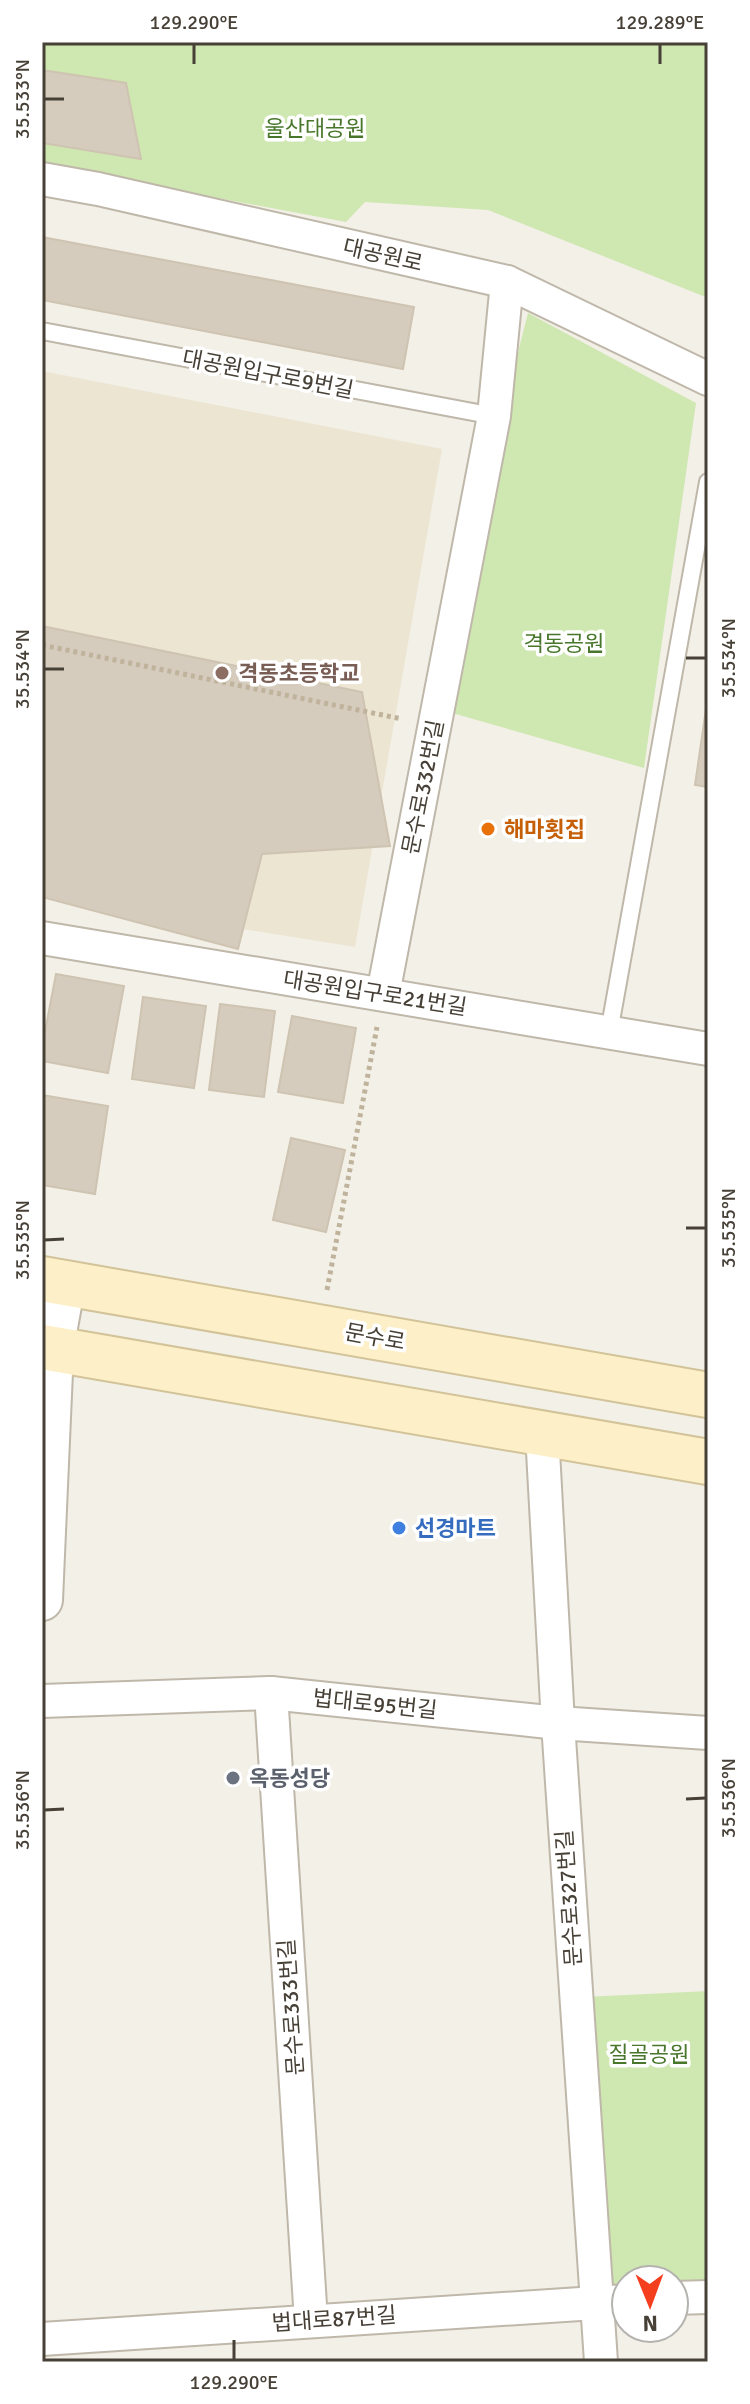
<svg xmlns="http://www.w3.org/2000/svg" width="750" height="2404" viewBox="0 0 750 2404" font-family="Signika,'Noto Sans KR',sans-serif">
  <rect width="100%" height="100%" fill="#f3f0e8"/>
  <!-- education -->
  <path fill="#ece5d2" d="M42 371 442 449 355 947 42 897Z"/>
  <!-- green -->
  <g fill="#cfe7b1">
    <path d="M42 42H708V298L488 210 365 202 346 222 42 165Z"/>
    <path d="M528 313 696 403 644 768 452 713 454 697 481 577 519 348Z"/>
    <path d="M708 1991V2280L674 2282V2280H626V2285L607 2286 585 1997Z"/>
  </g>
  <!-- building -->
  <g fill="#d5ccbd" stroke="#cfc3b1" stroke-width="2">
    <path d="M42 70 126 83 141 159 42 143Z"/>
    <path d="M42 237 414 307 403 369 42 300Z"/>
    <path d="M42 626 362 692 390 846 262 854 238 949 42 897Z"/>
    <path d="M708 695V787L695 785Z"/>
    <path d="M56 974 124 986 108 1073 42 1061V1047Z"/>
    <path d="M143 997 206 1006 194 1088 132 1079Z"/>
    <path d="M220 1004 275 1011 264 1097 209 1090Z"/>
    <path d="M292 1016 356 1028 343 1103 278 1092Z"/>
    <path d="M42 1095 108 1106 95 1194 42 1185Z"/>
    <path d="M291 1138 345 1150 326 1232 273 1220Z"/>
  </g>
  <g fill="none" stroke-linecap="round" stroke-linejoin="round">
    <defs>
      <g id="service">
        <path d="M42 331 494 416"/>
        <path d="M609 1032 708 482"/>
      </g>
      <g id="minor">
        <path d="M42 179 98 189 507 282 708 379"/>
        <path d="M42 938 708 1049"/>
        <path d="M383 994 494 416 507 282"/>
        <path d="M542 1433 558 1723 601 2362"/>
        <path d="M271 1693 311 2321"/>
        <path d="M42 1701 271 1693 558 1723 708 1733"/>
        <path d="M674 2298 708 2297"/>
        <path d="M42 2339 626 2301"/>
      </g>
      <path id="tertiary" d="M42 1600 53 1349 65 1283"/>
      <g id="secondary">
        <path d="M42 1279 708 1395"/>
        <path d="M42 1347 708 1462"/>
      </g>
    </defs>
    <!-- service casing -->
    <use href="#service" stroke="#bfb8aa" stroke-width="20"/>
    <!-- minor casing -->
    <use href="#minor" stroke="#bfb8aa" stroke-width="36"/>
    <!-- tertiary casing -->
    <use href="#tertiary" stroke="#bfb8aa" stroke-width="44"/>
    <!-- secondary casing -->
    <use href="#secondary" stroke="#d2c399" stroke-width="48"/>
    <!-- path -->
    <g stroke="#c0b39c" stroke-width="5" stroke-dasharray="4 4" stroke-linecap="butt">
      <path d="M42 645 402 719"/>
      <path d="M327 1290 377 1027"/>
    </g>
    <!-- service -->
    <use href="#service" stroke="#fff" stroke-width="16"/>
    <!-- minor -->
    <use href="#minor" stroke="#fff" stroke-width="32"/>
    <!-- tertiary -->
    <use href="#tertiary" stroke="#fff" stroke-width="40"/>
    <!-- secondary -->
    <use href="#secondary" stroke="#fdf0c8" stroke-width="44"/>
  </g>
  <!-- ticks -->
  <path fill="none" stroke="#474037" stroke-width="3" d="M194 44V64M660 44V64M44 99H64M686 658H706M44 669H64M686 1228H706M44 1240 64 1239M686 1799 706 1798M44 1810 64 1809M234 2340V2360"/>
  <!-- markers -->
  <circle fill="#8d6e63" stroke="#fff" stroke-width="3" cx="222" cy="673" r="8"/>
  <circle fill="#e8710a" stroke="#fff" stroke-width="3" cx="488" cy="829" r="8"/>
  <circle fill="#3f7fe0" stroke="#fff" stroke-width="3" cx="399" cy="1528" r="8"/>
  <circle fill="#6b7280" stroke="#fff" stroke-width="3" cx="233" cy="1778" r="8"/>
  <g text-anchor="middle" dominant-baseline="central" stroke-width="7" stroke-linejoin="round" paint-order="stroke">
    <!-- park labels -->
    <g font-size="22" fill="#48772b" stroke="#fff">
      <text x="315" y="128">울산대공원</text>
      <text x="564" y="643">격동공원</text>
      <text x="649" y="2054">질골공원</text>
    </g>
    <!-- street labels -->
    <g font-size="22" fill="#474037" stroke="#fff">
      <text transform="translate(383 255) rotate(13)">대공원로</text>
      <text transform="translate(268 374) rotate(11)">대공원입구로9번길</text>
      <text transform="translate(423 787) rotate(-79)">문수로332번길</text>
      <text transform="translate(375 993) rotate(9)">대공원입구로21번길</text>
      <text transform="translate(375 1337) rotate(10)">문수로</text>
      <text transform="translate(375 1704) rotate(6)">법대로95번길</text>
      <text transform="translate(569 1898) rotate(-94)">문수로327번길</text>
      <text transform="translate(291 2007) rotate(-94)">문수로333번길</text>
      <text transform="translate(334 2319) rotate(-4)">법대로87번길</text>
    </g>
    <!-- education labels -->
    <g font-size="22" font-weight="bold" fill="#785e54" stroke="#fff" text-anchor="start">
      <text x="238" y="673">격동초등학교</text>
    </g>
    <!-- food labels -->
    <g font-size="22" font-weight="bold" fill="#c56008" stroke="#fff" text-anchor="start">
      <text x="504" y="829">해마횟집</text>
    </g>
    <!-- shop labels -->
    <g font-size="22" font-weight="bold" fill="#366cbe" stroke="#fff" text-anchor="start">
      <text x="415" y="1528">선경마트</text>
    </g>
    <!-- worship labels -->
    <g font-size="22" font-weight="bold" fill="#5b616d" stroke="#fff" text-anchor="start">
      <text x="249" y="1778">옥동성당</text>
    </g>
  </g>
  <!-- border -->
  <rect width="750" height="2404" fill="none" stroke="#ffffff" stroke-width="88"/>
  <!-- north arrow -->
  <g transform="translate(650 2304) rotate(179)"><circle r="38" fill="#ffffff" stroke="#b5b3af" stroke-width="2"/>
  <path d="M0-6L14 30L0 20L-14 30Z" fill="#f53e1d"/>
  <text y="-12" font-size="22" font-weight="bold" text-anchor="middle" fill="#474037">N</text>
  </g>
  <rect x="44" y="44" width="662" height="2316" fill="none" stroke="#474037" stroke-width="3"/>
  <g font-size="20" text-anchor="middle" fill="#474037">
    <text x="194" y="29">129.290°E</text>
    <text x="660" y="29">129.289°E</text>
    <text transform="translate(22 99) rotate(-90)" y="7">35.533°N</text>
    <text transform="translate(728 658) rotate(-90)" y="7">35.534°N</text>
    <text transform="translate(22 669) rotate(-90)" y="7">35.534°N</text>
    <text transform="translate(728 1228) rotate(-90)" y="7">35.535°N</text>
    <text transform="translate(22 1240) rotate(-90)" y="7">35.535°N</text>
    <text transform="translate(728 1798) rotate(-90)" y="7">35.536°N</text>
    <text transform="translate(22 1810) rotate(-90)" y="7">35.536°N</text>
    <text x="234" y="2389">129.290°E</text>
  </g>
</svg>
